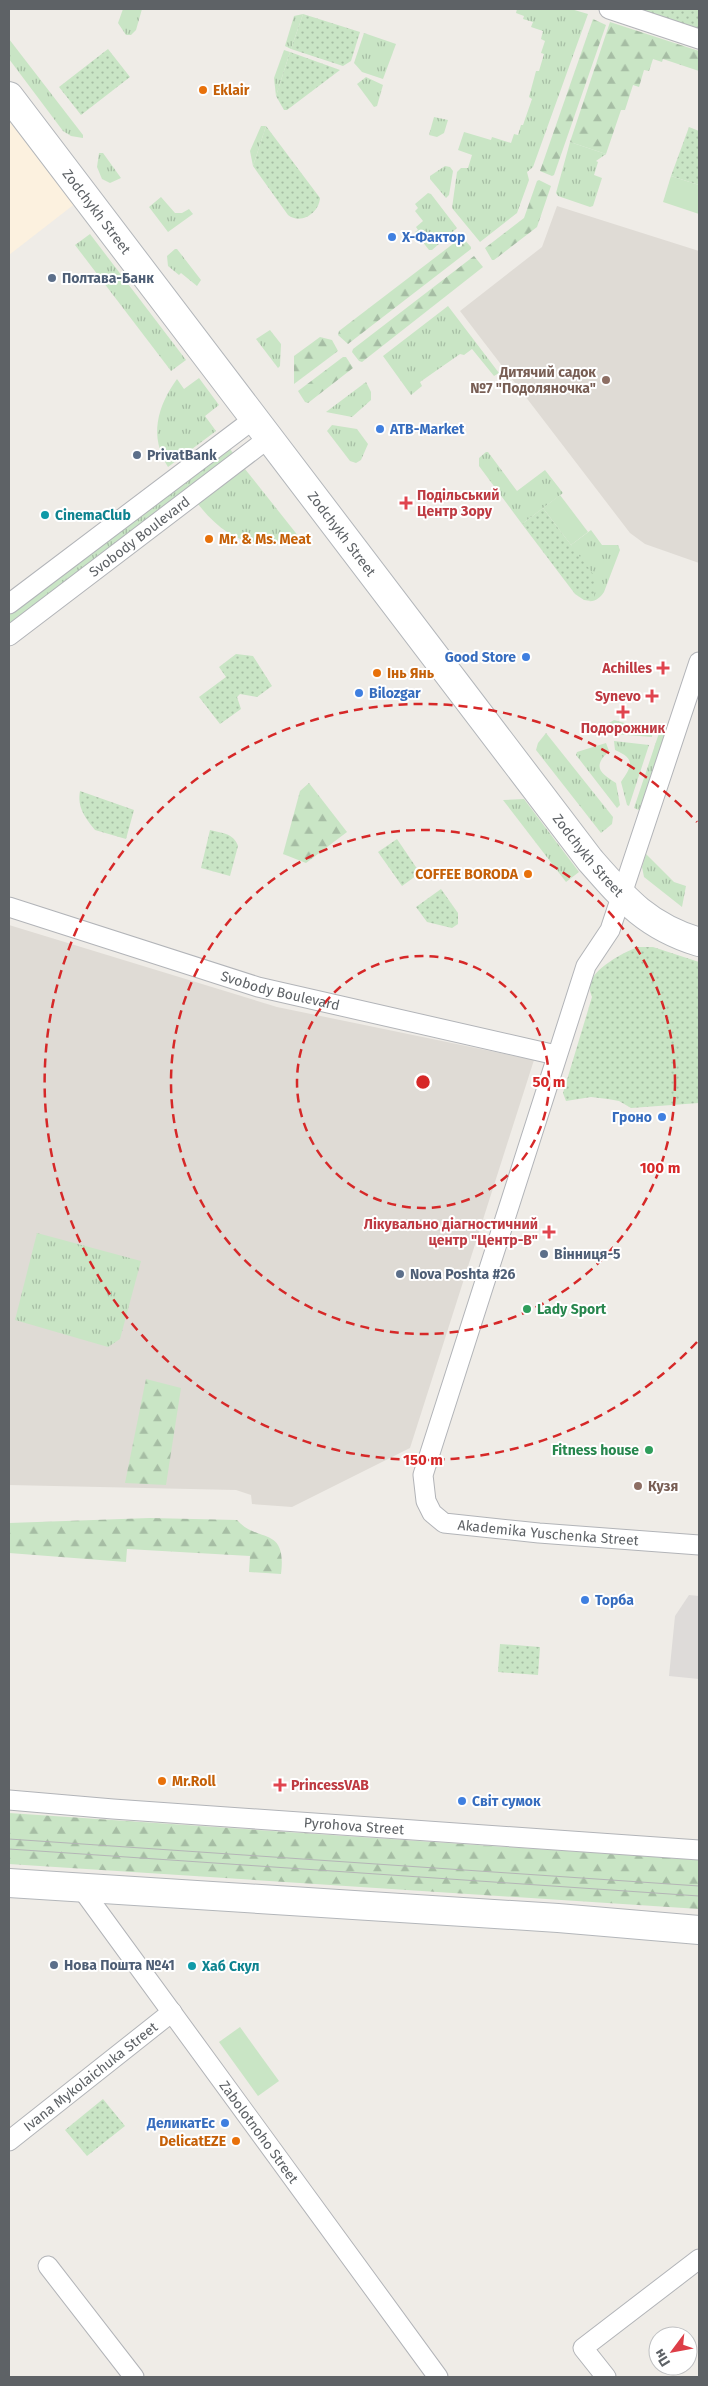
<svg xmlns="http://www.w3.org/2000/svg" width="708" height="2386" viewBox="0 0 708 2386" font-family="'Fira Sans',sans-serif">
  <defs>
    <pattern id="grass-tufts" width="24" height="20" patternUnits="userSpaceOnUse" patternTransform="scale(1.25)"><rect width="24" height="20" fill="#c9e5c5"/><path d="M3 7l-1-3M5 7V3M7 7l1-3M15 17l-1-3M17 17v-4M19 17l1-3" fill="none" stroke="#a6bda4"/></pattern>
    <pattern id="forest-firs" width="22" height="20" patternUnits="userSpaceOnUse" patternTransform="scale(1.25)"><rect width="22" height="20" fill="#c9e5c5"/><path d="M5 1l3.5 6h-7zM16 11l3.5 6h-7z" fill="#a6bda4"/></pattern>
    <pattern id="park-dots" width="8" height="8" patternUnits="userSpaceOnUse" patternTransform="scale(1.25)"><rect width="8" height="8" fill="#c9e5c5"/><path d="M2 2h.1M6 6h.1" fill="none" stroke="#a6bda4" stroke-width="1.8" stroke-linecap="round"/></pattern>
  </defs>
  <rect width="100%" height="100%" fill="#efece7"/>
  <!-- commercial -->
  <path fill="#fcf1df" d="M9 96 85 196 9 255Z"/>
  <!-- industrial -->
  <path fill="#dedbd9" d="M689 1595 699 1596V1679L669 1676 675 1616Z"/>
  <!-- education -->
  <g fill="#dfdbd5">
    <path d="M557 206 699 251V563L645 544 630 533 460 311 542 247Z"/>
    <path d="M9 925 277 1007 534 1060 410 1448 292 1507 252 1504 251 1495 236 1490 9 1485Z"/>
  </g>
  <!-- grass -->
  <g fill="url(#grass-tufts)">
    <path d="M123 9H142L136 30 131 35H126L118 23Z"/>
    <path d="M517 9H571L588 14 533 167 527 172 529 180 517 213 480 242 452 208 457 172 461 168H468L472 155 458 150 464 132 491 140 492 137 511 143 514 134 518 135 521 125H523L532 99 529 97 536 71H539L544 54 541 53 545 41 541 39 543 31 531 27 533 22 523 19 524 16 516 13Z"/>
    <path d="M303 14 291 49 285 46 294 16Z"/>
    <path d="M364 33 396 44 383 79 362 72 354 63Z"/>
    <path d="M9 39 83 135V138L71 136 63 131 9 59Z"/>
    <path d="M284 50 290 52 276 96 274 78Z"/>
    <path d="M366 77 383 85 377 106 374 107 357 84Z"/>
    <path d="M434 117 448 120 444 133 437 137 429 135Z"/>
    <path d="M261 126H266L253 166 250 151Z"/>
    <path d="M570 142 606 154 596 161 598 162 594 175 602 178 593 206 590 207 558 196 556 193Z"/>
    <path d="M99 153H103L121 178 110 183 102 179 97 167Z"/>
    <path d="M445 166 450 167 453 171 449 195 446 198 430 179V176Z"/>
    <path d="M428 193 431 194 457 228 432 250H429L415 232 418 230 416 227 423 221 415 211 418 208 415 204Z"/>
    <path d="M161 197 175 213H182L189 209 193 214 168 232 149 207Z"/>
    <path d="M90 234 186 360 171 371 75 245Z"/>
    <path d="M175 249H177L201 280 197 286 181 273 179 275 168 266 167 256Z"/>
    <path d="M448 306 499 373 494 376 472 349 464 355 460 354 420 382 422 386 411 395 383 356Z"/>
    <path d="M270 330 281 344 280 366 278 368 256 339Z"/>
    <path d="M199 378 219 405 205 416 216 431 168 467C149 436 157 407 177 379L184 389Z"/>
    <path d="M366 382 371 392V400L352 417 326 412Z"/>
    <path d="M332 425 357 429 368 444 361 460 356 463 350 461 327 431Z"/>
    <path d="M224 441 239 461 9 636V604Z"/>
    <path d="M486 452H488L517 491 545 470 563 493 522 524 479 466V458Z"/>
    <path d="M245 469 253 479 303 542C255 550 228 542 198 504Z"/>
    <path d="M591 530 602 545H618L620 550 604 592C600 598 595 602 588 601H591L571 545Z"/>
    <path d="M614 720 642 728 648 726 653 728 652 737 614 734 611 732 609 723Z"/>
    <path d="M660 730 667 733 641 811 634 808Z"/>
    <path d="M546 733 613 817 612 824 601 833 536 750 538 743Z"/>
    <path d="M614 741 649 745 629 806 627 805 621 782C632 766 636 759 615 750Z"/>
    <path d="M606 743 609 751C592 767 600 773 616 783L620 805 617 808 576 755 577 752Z"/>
    <path d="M524 799 579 872 566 882 503 800Z"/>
    <path d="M646 854 674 882 686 886 682 907 644 877 642 867Z"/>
    <path d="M37 1233 141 1261 120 1339 108 1347 15 1320Z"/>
  </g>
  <!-- forest -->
  <g fill="url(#forest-firs)">
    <path d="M593 19 606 25 554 175 552 176 540 171Z"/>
    <path d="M610 22 699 51V71L663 59 662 62 653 59 649 71 644 70 639 87 633 85 625 110H621L606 154 570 142Z"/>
    <path d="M539 180 551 186 537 227 494 260H492L485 248 524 218 537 181Z"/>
    <path d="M462 237 471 247V249L348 344 338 335 339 331Z"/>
    <path d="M474 256 483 267 362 362 359 361 352 352 353 349Z"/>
    <path d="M320 337 332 340 338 351 294 384V356Z"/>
    <path d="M343 357H346L353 368 308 403 305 402 298 391Z"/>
    <path d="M309 783 347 832 306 863 283 854 300 791Z"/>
    <path d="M146 1379 181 1388 166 1485 125 1483Z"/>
    <path d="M150 1518 237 1520C258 1544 287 1525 281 1574L249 1572 250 1556 127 1549 126 1562 9 1553V1523Z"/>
    <path d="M9 1813 699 1860V1909L9 1864Z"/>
  </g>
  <!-- park -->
  <g fill="url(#park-dots)">
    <path d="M608 9H699V39Z"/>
    <path d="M303 14 360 32 351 61 343 66 291 49Z"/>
    <path d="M108 49 130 77 81 115 59 87Z"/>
    <path d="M290 52 340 70 287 110H284L276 96Z"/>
    <path d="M266 126 320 198C319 213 301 225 288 215L253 166Z"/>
    <path d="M689 127 699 131V185L671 176Z"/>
    <path d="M543 508 596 578 594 597 591 601 584 600 575 594 522 524Z"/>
    <path d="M236 654 253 656 272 686 257 697 240 694 237 697 241 709 220 724 199 697 226 677 219 667Z"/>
    <path d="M80 791 134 810 126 839 95 830C85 818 77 807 80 791Z"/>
    <path d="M210 830C221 833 234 833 238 846L230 876 201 868Z"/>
    <path d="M397 839 420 873 402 886 378 852Z"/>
    <path d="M441 889 458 913V924L452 928 427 922 416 907Z"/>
    <path d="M638 947H653L699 962V1103L631 1108 619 1101 608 1099 591 1097 566 1101 563 1093 592 997C591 994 589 989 590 985 592 969 624 952 638 947Z"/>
    <path d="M500 1644 540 1647 538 1675 498 1672Z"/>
    <path d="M103 2099 125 2126 87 2156 65 2130Z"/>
  </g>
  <!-- garden -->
  <g fill="#c9e5c5">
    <path d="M671 176 699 185V214L663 202Z"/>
    <path d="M560 495 588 532 571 545 543 508Z"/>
    <path d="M240 2027 279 2081 258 2096 219 2042Z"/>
  </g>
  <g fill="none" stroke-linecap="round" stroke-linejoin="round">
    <defs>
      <g id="street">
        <path d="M609 9 699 39"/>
        <path d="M9 604 255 418"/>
        <path id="s1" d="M9 636 270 437"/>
        <path id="s2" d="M699 662 610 930 586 966 423 1475 426 1501 432 1513 444 1523 539 1533 699 1545"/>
        <path id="s3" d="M9 907 258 987 556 1055"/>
        <path id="s4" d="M9 1800 113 1809 699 1850"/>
        <path id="s5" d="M81 1888 438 2377"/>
        <path id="s6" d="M9 2141 172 2012"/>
        <path d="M48 2266 134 2377"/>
        <path d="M606 2377 583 2348 699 2259"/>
      </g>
      <g id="secondary">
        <path id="s7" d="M9 96 590 860C625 900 647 926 699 942"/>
        <path d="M9 1883 558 1918 699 1930"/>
      </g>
    </defs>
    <!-- street casing -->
    <use href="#street" stroke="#b2b4b8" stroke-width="21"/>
    <!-- secondary casing -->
    <use href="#secondary" stroke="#b3b6ba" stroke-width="30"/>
    <!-- street -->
    <use href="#street" stroke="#fff" stroke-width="19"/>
    <!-- secondary -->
    <use href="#secondary" stroke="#fff" stroke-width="28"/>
    <!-- tram -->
    <g stroke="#b4b5b6" stroke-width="1">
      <path d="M9 1839 699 1886"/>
      <path d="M9 1849 699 1896"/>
    </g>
  </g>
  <!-- distance rings -->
  <g fill="none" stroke="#d62828" stroke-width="2.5" stroke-dasharray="9 6">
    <circle cx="423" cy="1082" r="126"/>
    <circle cx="423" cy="1082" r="252"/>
    <path d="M697 1342A378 378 0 1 1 697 822"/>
  </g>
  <!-- markers -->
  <g fill="#e8710a" stroke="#fff" stroke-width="2">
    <circle cx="203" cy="90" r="5"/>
    <circle cx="209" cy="539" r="5"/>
    <circle cx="377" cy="673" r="5"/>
    <circle cx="528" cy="874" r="5"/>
    <circle cx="162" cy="1781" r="5"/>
    <circle cx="236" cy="2141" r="5"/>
  </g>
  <g fill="#3f7fe0" stroke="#fff" stroke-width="2">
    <circle cx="392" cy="237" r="5"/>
    <circle cx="380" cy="429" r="5"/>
    <circle cx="526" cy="657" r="5"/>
    <circle cx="359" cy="693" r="5"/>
    <circle cx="662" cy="1117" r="5"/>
    <circle cx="585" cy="1600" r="5"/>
    <circle cx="462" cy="1801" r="5"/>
    <circle cx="225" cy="2123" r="5"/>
  </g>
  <g fill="#5c6f8a" stroke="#fff" stroke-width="2">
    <circle cx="52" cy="278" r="5"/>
    <circle cx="137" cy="455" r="5"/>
    <circle cx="544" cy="1254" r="5"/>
    <circle cx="400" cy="1274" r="5"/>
    <circle cx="54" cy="1965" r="5"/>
  </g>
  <g fill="#8d6e63" stroke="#fff" stroke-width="2">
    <circle cx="606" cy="380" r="5"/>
    <circle cx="638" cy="1486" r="5"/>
  </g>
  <g fill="#e0444e" stroke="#fff" stroke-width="2">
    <path d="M403.5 495.5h5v5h5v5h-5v5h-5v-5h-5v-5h5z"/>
    <path d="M660.5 660.5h5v5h5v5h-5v5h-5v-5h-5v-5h5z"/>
    <path d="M649.5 688.5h5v5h5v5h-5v5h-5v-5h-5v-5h5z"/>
    <path d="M620.5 704.5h5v5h5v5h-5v5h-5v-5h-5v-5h5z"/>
    <path d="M546.5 1224.5h5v5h5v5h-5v5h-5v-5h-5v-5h5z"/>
    <path d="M277.5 1777.5h5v5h5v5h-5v5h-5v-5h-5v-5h5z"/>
  </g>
  <g fill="#0f9aa8" stroke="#fff" stroke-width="2">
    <circle cx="45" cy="515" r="5"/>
    <circle cx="192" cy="1966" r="5"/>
  </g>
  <g fill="#2e9e5b" stroke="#fff" stroke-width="2">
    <circle cx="527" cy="1309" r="5"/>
    <circle cx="649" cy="1450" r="5"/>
  </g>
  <g text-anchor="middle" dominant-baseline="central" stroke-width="4" stroke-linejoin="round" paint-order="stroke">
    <!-- food labels -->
    <g font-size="14" font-weight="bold" fill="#c56008" stroke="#fff" text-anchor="start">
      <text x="213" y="90">Eklair</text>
      <text x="219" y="539">Mr. &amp; Ms. Meat</text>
      <text x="387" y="673">Інь Янь</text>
      <text x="518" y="874" text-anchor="end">COFFEE BORODA</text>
      <text x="172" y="1781">Mr.Roll</text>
      <text x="226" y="2141" text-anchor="end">DelicatEZE</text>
    </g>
    <!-- street labels -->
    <g font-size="14" fill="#5e6266" stroke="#fff">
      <text stroke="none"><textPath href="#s7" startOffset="145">Zodchykh Street</textPath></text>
      <text stroke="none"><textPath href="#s7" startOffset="550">Zodchykh Street</textPath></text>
      <text stroke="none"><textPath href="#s1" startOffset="164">Svobody Boulevard</textPath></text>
      <text stroke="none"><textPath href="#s7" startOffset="955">Zodchykh Street</textPath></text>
      <text stroke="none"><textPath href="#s3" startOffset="284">Svobody Boulevard</textPath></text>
      <text stroke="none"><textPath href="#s2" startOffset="1020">Akademika Yuschenka Street</textPath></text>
      <text stroke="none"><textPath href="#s4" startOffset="346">Pyrohova Street</textPath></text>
      <text stroke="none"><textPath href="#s6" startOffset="104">Ivana Mykolaichuka Street</textPath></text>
      <text stroke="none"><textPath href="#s5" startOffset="302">Zabolotnoho Street</textPath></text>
    </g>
    <!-- shop labels -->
    <g font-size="14" font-weight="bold" fill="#366cbe" stroke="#fff" text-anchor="start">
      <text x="402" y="237">X-Фактор</text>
      <text x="390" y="429">ATB-Market</text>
      <text x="516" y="657" text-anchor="end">Good Store</text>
      <text x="369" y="693">Bilozgar</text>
      <text x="652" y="1117" text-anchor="end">Гроно</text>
      <text x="595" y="1600">Торба</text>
      <text x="472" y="1801">Світ сумок</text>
      <text x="215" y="2123" text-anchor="end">ДеликатЕс</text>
    </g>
    <!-- service labels -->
    <g font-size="14" font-weight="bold" fill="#4e5e75" stroke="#fff" text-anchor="start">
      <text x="62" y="278">Полтава-Банк</text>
      <text x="147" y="455">PrivatBank</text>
      <text x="554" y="1254">Вінниця-5</text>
      <text x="410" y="1274">Nova Poshta #26</text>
      <text x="64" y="1965">Нова Пошта №41</text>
    </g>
    <!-- education labels -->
    <g font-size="14" font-weight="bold" fill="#785e54" stroke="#fff" text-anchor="end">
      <text x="596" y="372">Дитячий садок<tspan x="596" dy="16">№7 "Подоляночка"</tspan></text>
      <text x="648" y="1486" text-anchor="start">Кузя</text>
    </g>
    <!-- health labels -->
    <g font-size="14" font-weight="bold" fill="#be3a42" stroke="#fff" text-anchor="end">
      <text x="417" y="495" text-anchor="start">Подільський<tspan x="417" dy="16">Центр Зору</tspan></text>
      <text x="652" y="668">Achilles</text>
      <text x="641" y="696">Synevo</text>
      <text x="623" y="728" text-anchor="middle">Подорожник</text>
      <text x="538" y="1224">Лікувально діагностичний<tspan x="538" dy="16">центр "Центр-В"</tspan></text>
      <text x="291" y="1785" text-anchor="start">PrincessVAB</text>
    </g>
    <!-- culture labels -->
    <g font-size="14" font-weight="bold" fill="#0d838f" stroke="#fff" text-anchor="start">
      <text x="55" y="515">CinemaClub</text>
      <text x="202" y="1966">Хаб Скул</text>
    </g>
    <!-- leisure labels -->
    <g font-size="14" font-weight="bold" fill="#27864d" stroke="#fff" text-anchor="start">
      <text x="537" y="1309">Lady Sport</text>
      <text x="639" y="1450" text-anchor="end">Fitness house</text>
    </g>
  </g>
  <circle cx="423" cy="1082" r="8" fill="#d62828" stroke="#fff" stroke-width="2.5"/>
  <g font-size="15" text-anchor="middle" font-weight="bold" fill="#d62828" stroke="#fff" stroke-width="4" stroke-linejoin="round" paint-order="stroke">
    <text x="549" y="1087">50 m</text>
    <text x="660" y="1173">100 m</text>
    <text x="423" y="1465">150 m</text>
  </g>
  <!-- border -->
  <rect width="708" height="2386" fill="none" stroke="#5e6266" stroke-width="20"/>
  <!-- north arrow -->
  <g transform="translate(673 2351) rotate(238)"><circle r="24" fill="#ffffff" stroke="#bfc0c2"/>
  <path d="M0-4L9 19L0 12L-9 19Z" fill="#dd3e47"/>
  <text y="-8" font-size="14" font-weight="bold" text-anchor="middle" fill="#5e6266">Пн</text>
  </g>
</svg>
